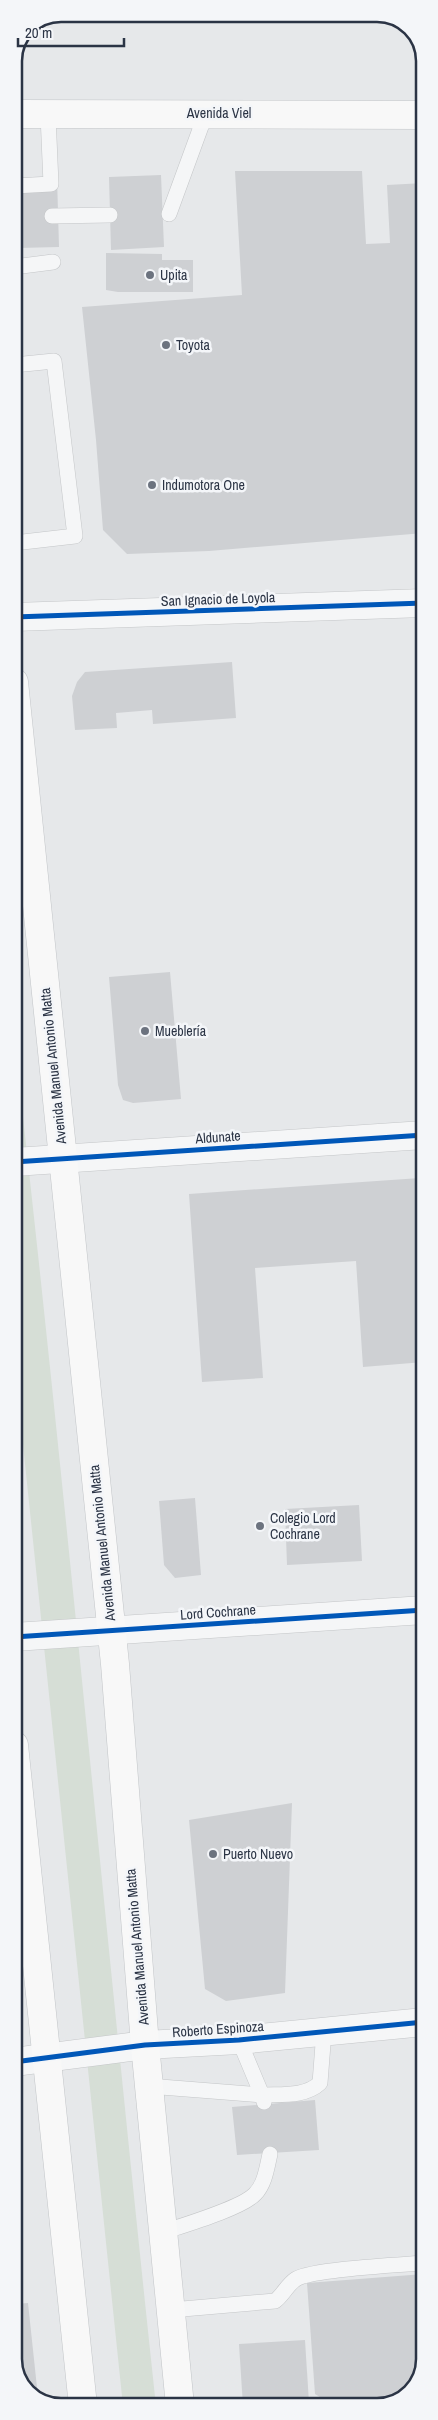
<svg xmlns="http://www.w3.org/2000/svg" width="438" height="2420" viewBox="0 0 438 2420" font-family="'Archivo Narrow',sans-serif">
  <rect width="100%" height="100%" fill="#e6e8ea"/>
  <!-- green -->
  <path fill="#d6ded6" d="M14 1037C66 1493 107 1950 156 2406H123L14 1358Z"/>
  <!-- building -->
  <g fill="#ced0d3">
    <path d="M235 171H362L366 244 390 243 387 185 424 183V533L209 551 127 554 103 530 96 440 82 307 242 295Z"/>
    <path d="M161 175 164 247 111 250 109 177Z"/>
    <path d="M57 177 59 247 18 248 17 178Z"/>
    <path d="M106 253 162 254V260H193V292H118L106 290Z"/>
    <path d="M232 662 236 718 153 724 152 710 116 713 117 728 75 730 72 696 77 682 85 672Z"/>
    <path d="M170 972 181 1099 133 1103 123 1100 118 1085 109 977Z"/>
    <path d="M420 1178 424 1239V1362L363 1367 356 1261 255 1268 263 1378 202 1382 189 1194Z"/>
    <path d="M195 1498 201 1575 175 1578 164 1565 159 1501Z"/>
    <path d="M359 1505 362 1561 287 1565 285 1509Z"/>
    <path d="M292 1803 285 1993 226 2001 205 1989 189 1820Z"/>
    <path d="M315 2100 319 2150 237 2155 232 2107Z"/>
    <path d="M424 2274V2358L413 2390 389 2402 334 2406 315 2394 307 2283Z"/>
    <path d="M28 2303 38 2397 28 2392 14 2365V2304Z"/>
    <path d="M305 2340 309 2403 243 2406 239 2344Z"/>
  </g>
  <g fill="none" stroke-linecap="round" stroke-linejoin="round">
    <defs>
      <g id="service">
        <path d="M14 186 51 184 48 115"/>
        <path d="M169 214 206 113"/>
        <path d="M52 216 110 215"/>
        <path d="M14 267 53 262"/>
        <path d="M14 365 54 361 75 536 14 543"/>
        <path d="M239 2040 262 2095C282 2094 305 2097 320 2083L324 2031"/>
        <path d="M148 2086 262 2095 264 2102"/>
        <path d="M163 2232C184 2225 242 2208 255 2194 265 2184 267 2167 270 2154"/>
        <path d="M171 2310 275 2301C283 2295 287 2285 296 2279 314 2269 399 2265 424 2263"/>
      </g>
      <g id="minor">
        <path d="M14 1162 424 1135"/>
        <path d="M14 2062 145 2045 239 2040 424 2022"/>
      </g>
      <g id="tertiary">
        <path d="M14 617 424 603"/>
        <path d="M14 1637 424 1610"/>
      </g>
      <g id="primary">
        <path d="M14 114 424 115"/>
        <path d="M14 682 115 1664 145 2045 180 2406"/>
        <path d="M14 1745 83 2406"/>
      </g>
    </defs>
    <!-- service casing -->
    <use href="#service" stroke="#c4c6c8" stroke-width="16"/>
    <!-- minor casing -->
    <use href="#minor" stroke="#c4c6c8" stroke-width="29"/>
    <!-- tertiary casing -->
    <use href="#tertiary" stroke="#c4c6c8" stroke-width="29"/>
    <!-- primary casing -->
    <use href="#primary" stroke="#c2c5c8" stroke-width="29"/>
    <!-- service -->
    <use href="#service" stroke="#f5f6f7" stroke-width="15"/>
    <!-- minor -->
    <use href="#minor" stroke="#f5f6f7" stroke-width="28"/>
    <!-- tertiary -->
    <use href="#tertiary" stroke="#f5f6f7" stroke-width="28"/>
    <!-- primary -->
    <use href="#primary" stroke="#f8f8f8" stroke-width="28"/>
    <defs>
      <g id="cycleway">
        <path d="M14 617 424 603"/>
        <path d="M14 1162 424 1135"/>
        <path d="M14 1637 424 1610"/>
        <path d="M14 2062 145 2045 239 2040 424 2022"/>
      </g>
    </defs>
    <!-- cycleway casing -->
    <use href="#cycleway" stroke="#f4f6f9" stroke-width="8"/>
    <!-- cycleway -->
    <use href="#cycleway" stroke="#0057b8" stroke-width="5"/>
  </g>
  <!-- markers -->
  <g fill="#6c737f" stroke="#f4f6f9" stroke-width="2">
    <circle cx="150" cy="275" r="5"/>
    <circle cx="166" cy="345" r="5"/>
    <circle cx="152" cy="485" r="5"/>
    <circle cx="145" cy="1031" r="5"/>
    <circle cx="260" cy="1526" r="5"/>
    <circle cx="213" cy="1854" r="5"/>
  </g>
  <g text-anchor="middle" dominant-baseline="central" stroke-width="5" stroke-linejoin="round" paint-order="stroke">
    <!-- street labels -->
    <g font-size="14" fill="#2b3445" stroke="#f4f6f9">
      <text x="219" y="113">Avenida Viel</text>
      <text transform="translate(218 599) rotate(-2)">San Ignacio de Loyola</text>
      <text transform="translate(53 1066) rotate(-96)">Avenida Manuel Antonio Matta</text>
      <text transform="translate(218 1137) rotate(-4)">Aldunate</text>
      <text transform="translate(102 1543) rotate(-96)">Avenida Manuel Antonio Matta</text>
      <text transform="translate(218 1612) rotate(-4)">Lord Cochrane</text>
      <text transform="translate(137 1947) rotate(-95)">Avenida Manuel Antonio Matta</text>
      <text transform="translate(218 2029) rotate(-4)">Roberto Espinoza</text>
    </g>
    <!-- poi labels -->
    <g font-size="14" fill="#2b3445" stroke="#f4f6f9" text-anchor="start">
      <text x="160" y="275">Upita</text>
      <text x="176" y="345">Toyota</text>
      <text x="162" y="485">Indumotora One</text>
      <text x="155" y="1031">Mueblería</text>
      <text x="270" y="1518">Colegio Lord<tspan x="270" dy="16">Cochrane</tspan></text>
      <text x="223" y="1854">Puerto Nuevo</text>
    </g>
  </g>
  <!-- crop -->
  <path d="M0 0H438V2420H0ZM61 22H377A39 39 0 0 1 416 61V2359A39 39 0 0 1 377 2398H61A39 39 0 0 1 22 2359V61A39 39 0 0 1 61 22Z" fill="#f4f6f9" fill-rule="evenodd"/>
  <path fill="none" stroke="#2b3445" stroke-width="2.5" d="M61 22H377A39 39 0 0 1 416 61V2359A39 39 0 0 1 377 2398H61A39 39 0 0 1 22 2359V61A39 39 0 0 1 61 22Z"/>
  <!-- scale -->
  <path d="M18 38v8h106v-8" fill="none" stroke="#2b3445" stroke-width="2.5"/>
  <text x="25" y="38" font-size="15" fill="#2b3445" stroke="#f4f6f9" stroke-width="4" paint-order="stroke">20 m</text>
</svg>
